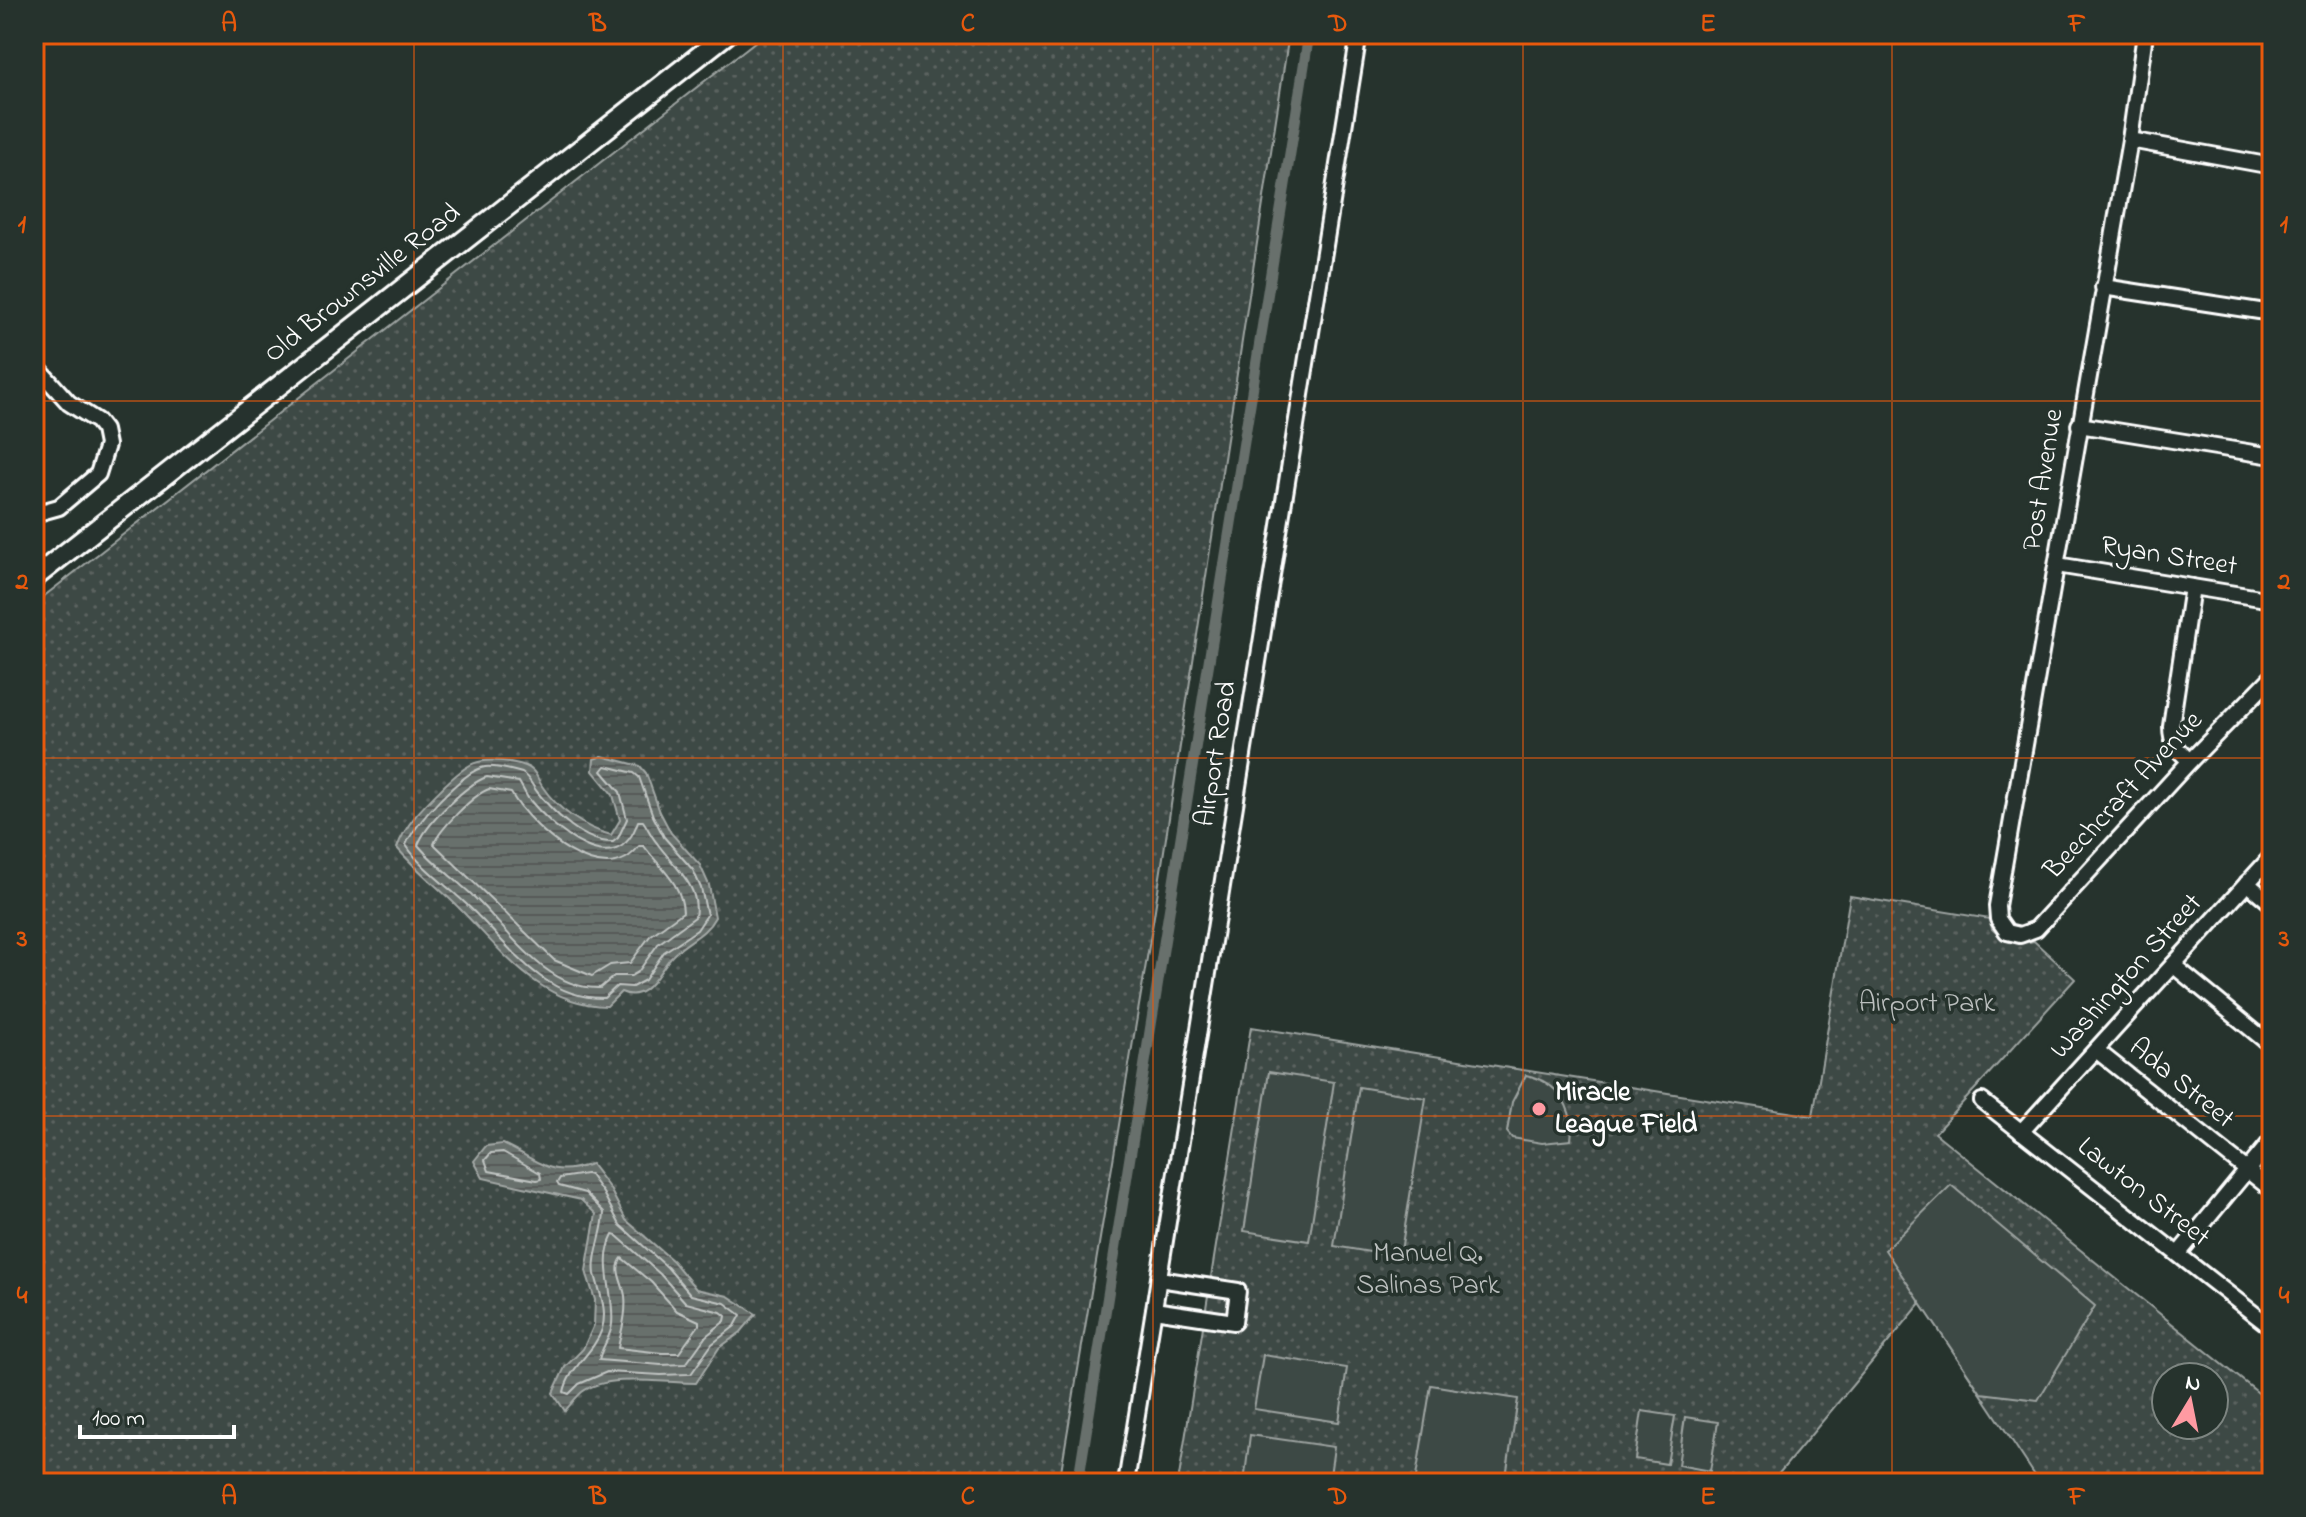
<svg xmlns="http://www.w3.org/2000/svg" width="2306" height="1517" viewBox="0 0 2306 1517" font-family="'Indie Flower',sans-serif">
  <defs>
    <pattern id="green-dots" width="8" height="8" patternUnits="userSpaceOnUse" patternTransform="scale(2)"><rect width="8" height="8" fill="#3e4944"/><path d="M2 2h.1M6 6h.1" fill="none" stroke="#5b6460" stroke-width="1.8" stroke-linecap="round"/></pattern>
    <pattern id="water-rules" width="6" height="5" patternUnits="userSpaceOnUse" patternTransform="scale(2)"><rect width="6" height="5" fill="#67706c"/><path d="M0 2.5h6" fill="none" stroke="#575a59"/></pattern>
  </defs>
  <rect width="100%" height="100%" fill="#26332d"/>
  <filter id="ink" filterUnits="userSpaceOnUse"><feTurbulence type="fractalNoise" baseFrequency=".0125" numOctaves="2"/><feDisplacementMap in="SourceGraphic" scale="16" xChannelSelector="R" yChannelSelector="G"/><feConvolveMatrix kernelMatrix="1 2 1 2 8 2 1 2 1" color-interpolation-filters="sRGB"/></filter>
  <g filter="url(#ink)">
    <!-- green -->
    <g fill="url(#green-dots)" stroke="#9ea4a2" stroke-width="2" fill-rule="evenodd">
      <path d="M765 34H1289L1154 916 1059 1483H34V604Z"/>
      <path d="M1850 896 1990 919 1992 929C2005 942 2016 945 2034 941L2075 979 1935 1133 2272 1404V1474L2261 1483H2040L1921 1303 1771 1483H1178L1251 1027 1813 1116ZM2166 1377H2214V1425H2166Z"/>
    </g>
    <!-- pitch -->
    <g fill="#3e4944" stroke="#9ea4a2" stroke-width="2">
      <path d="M1269 1072 1334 1082 1309 1241 1244 1231Z"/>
      <path d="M1526 1075C1558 1082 1575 1108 1571 1140L1542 1143 1512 1138 1507 1132 1512 1102Z"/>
      <path d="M1359 1087 1426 1098 1400 1257 1334 1246Z"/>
      <path d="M1951 1185 2095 1306 2038 1400 1981 1393 1885 1250Z"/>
      <path d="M1263 1355 1347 1368 1339 1422 1254 1409Z"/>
      <path d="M1431 1385 1518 1399 1505 1483H1415Z"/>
      <path d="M1642 1411 1675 1416 1667 1464 1635 1459Z"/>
      <path d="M1685 1417 1718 1422 1710 1471 1678 1465Z"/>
      <path d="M1250 1435 1334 1447 1329 1483H1244Z"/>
    </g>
    <!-- water -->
    <g fill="url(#water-rules)" stroke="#a4a9a7" stroke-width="2">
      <path d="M602 756 640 766 646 773 660 812 671 833 700 865 709 885 715 917C705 936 688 940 673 955 658 970 648 1004 621 992L607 1006C542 1005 505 955 463 912 442 890 417 871 397 848 406 822 426 804 445 785 468 763 477 757 510 762 518 764 526 764 532 770 537 774 538 780 542 786 557 809 584 828 611 835L620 820 613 795 593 771 594 759Z"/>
      <path d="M503 1144C541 1161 548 1179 591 1164L610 1189 626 1220 673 1261 696 1289 728 1296 756 1314 741 1332 719 1348 696 1383C663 1383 608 1373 582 1392 576 1397 570 1405 565 1411L553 1393 565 1367 583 1349 594 1325 595 1300 586 1271 596 1214 581 1200 483 1178 474 1161 486 1146Z"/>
    </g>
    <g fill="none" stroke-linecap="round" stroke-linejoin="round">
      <!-- shore -->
      <g stroke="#c2c6c4" stroke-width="2">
        <path d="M606 766 634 773 639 777 653 816 664 837 693 870 701 888 707 915 697 930 664 952 645 980 632 987 617 986 604 998C540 999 506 940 464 902 445 884 420 867 406 845 413 825 464 770 485 767 496 766 511 770 522 773 530 778 532 786 538 793 555 814 584 843 613 842L618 838 627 819 620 792 602 771Z"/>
        <path d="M487 777 519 782C522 787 525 793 528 798 553 829 617 886 638 821H643C648 828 651 836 657 843 673 866 701 885 695 917L658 944 638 972 631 976H614L600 988C545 990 508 929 473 896 455 879 434 864 418 845 426 824 466 784 487 777Z"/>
        <path d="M489 789 511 793C531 828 604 894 639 846H644C660 868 682 883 683 912L650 936 630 963 610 965 592 976 554 960 434 844C439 830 474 794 489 789Z"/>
        <path d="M503 1152 540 1173 541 1179 537 1180 489 1171 485 1160 491 1153Z"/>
        <path d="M586 1174 590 1175 603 1193 620 1225 667 1267 691 1295 725 1303 741 1315 735 1326 712 1344 691 1374 661 1375 607 1372 579 1384 569 1394 564 1392C569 1367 594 1353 602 1329 608 1309 599 1292 595 1274 592 1255 604 1232 604 1212L585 1193 559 1186 557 1183 560 1178Z"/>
        <path d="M613 1235 617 1236 660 1274 686 1303 721 1312 726 1316 725 1321 706 1336 686 1364 661 1365 599 1360C601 1348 611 1337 612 1324 615 1293 598 1264 613 1235Z"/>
        <path d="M622 1258 651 1282 677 1311 699 1321V1325L679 1353H662L618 1348C621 1331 627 1315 625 1296 623 1282 613 1270 622 1258Z"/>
      </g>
      <!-- canal -->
      <path stroke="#67706c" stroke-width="11" d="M1078 1483 1309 34"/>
      <defs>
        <g id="minor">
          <path d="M2145 34 2130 140 1997 906 1998 919 2007 932 2020 935 2036 929 2190 761 2272 677"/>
          <path d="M2130 140 2272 166"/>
          <path d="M2103 287 2272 313"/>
          <path d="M34 364 69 403 97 421 104 430 107 445 98 474 59 507 34 514"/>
          <path d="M2079 425 2272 456"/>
          <path d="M2057 565 2272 600"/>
          <path d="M2190 761C2177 750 2171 744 2171 726L2192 587"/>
          <path d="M2247 883 2272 904"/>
          <path d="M2173 965 2272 1046"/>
          <path d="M2096 1050 2272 1190"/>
          <path d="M1982 1101 2272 1328"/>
          <path d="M2021 1132 2272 856"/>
          <path d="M2179 1253 2272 1140"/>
          <path d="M1154 1310 1234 1322 1238 1291 1159 1279"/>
          <path d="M1126 1483 1359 34"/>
        </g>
        <path id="major" d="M34 578 727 34"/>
      </defs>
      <!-- minor casing -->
      <use href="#minor" stroke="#fff" stroke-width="20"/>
      <!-- major casing -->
      <use href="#major" stroke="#fff" stroke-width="24"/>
      <!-- minor -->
      <use href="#minor" stroke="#26332d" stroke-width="14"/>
      <!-- major -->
      <use href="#major" stroke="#26332d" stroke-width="18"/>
    </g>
  </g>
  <!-- grid -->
  <path fill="none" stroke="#e8590c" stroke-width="2" stroke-opacity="0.55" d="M414 34V1483M783 34V1483M1153 34V1483M1523 34V1483M1892 34V1483M34 401H2272M34 758H2272M34 1116H2272"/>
  <!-- markers -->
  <circle fill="#ff9aa2" stroke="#26332d" stroke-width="3" cx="1539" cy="1109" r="8"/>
  <g text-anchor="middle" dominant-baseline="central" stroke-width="7" stroke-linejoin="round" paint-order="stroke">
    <!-- street labels -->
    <g font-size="28" fill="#fff" stroke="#26332d">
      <text transform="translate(363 284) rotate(-38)">Old Brownsville Road</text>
      <text transform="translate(2044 480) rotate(-81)">Post Avenue</text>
      <text transform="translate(2169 557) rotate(9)">Ryan Street</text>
      <text transform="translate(1217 754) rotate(-81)">Airport Road</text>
      <text transform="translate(2124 796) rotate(-47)">Beechcraft Avenue</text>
      <text transform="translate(2127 977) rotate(-48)">Washington Street</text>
      <text transform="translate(2181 1084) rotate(39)">Ada Street</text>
      <text transform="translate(2143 1193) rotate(38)">Lawton Street</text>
    </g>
    <!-- park labels -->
    <g font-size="28" fill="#bbbfbe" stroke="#26332d">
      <text x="1927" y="1004">Airport Park</text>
      <text x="1428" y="1254">Manuel Q.<tspan x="1428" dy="32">Salinas Park</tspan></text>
    </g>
    <!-- poi labels -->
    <g font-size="28" font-weight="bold" fill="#fff" stroke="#26332d" text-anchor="start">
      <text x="1555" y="1093">Miracle<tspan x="1555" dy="32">League Field</tspan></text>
    </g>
  </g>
  <!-- margin -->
  <rect width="2306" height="1517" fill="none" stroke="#26332d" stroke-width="88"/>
  <!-- north arrow -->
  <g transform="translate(2190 1401) rotate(10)"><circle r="38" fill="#26332d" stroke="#7d8581" stroke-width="2"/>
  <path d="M0-6L14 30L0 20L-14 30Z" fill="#ff9aa2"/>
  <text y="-12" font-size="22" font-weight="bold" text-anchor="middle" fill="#ffffff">N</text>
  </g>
  <!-- scale -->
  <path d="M80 1425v12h154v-12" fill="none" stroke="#ffffff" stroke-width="4"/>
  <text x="92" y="1425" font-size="24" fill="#ffffff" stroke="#26332d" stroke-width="6" paint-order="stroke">100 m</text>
  <rect x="44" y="44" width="2218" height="1429" fill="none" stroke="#e8590c" stroke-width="3"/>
  <g font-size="26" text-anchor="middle" font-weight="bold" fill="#e8590c">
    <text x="229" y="31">A</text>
    <text x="598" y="31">B</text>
    <text x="968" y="31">C</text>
    <text x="1338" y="31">D</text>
    <text x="1708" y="31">E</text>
    <text x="2077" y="31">F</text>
    <text x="22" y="232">1</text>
    <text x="2284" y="232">1</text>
    <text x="22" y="589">2</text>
    <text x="2284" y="589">2</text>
    <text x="22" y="946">3</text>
    <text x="2284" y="946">3</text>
    <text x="22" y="1303">4</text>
    <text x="2284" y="1303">4</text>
    <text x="229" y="1504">A</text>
    <text x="598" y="1504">B</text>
    <text x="968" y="1504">C</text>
    <text x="1338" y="1504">D</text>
    <text x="1708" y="1504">E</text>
    <text x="2077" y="1504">F</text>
  </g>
</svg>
